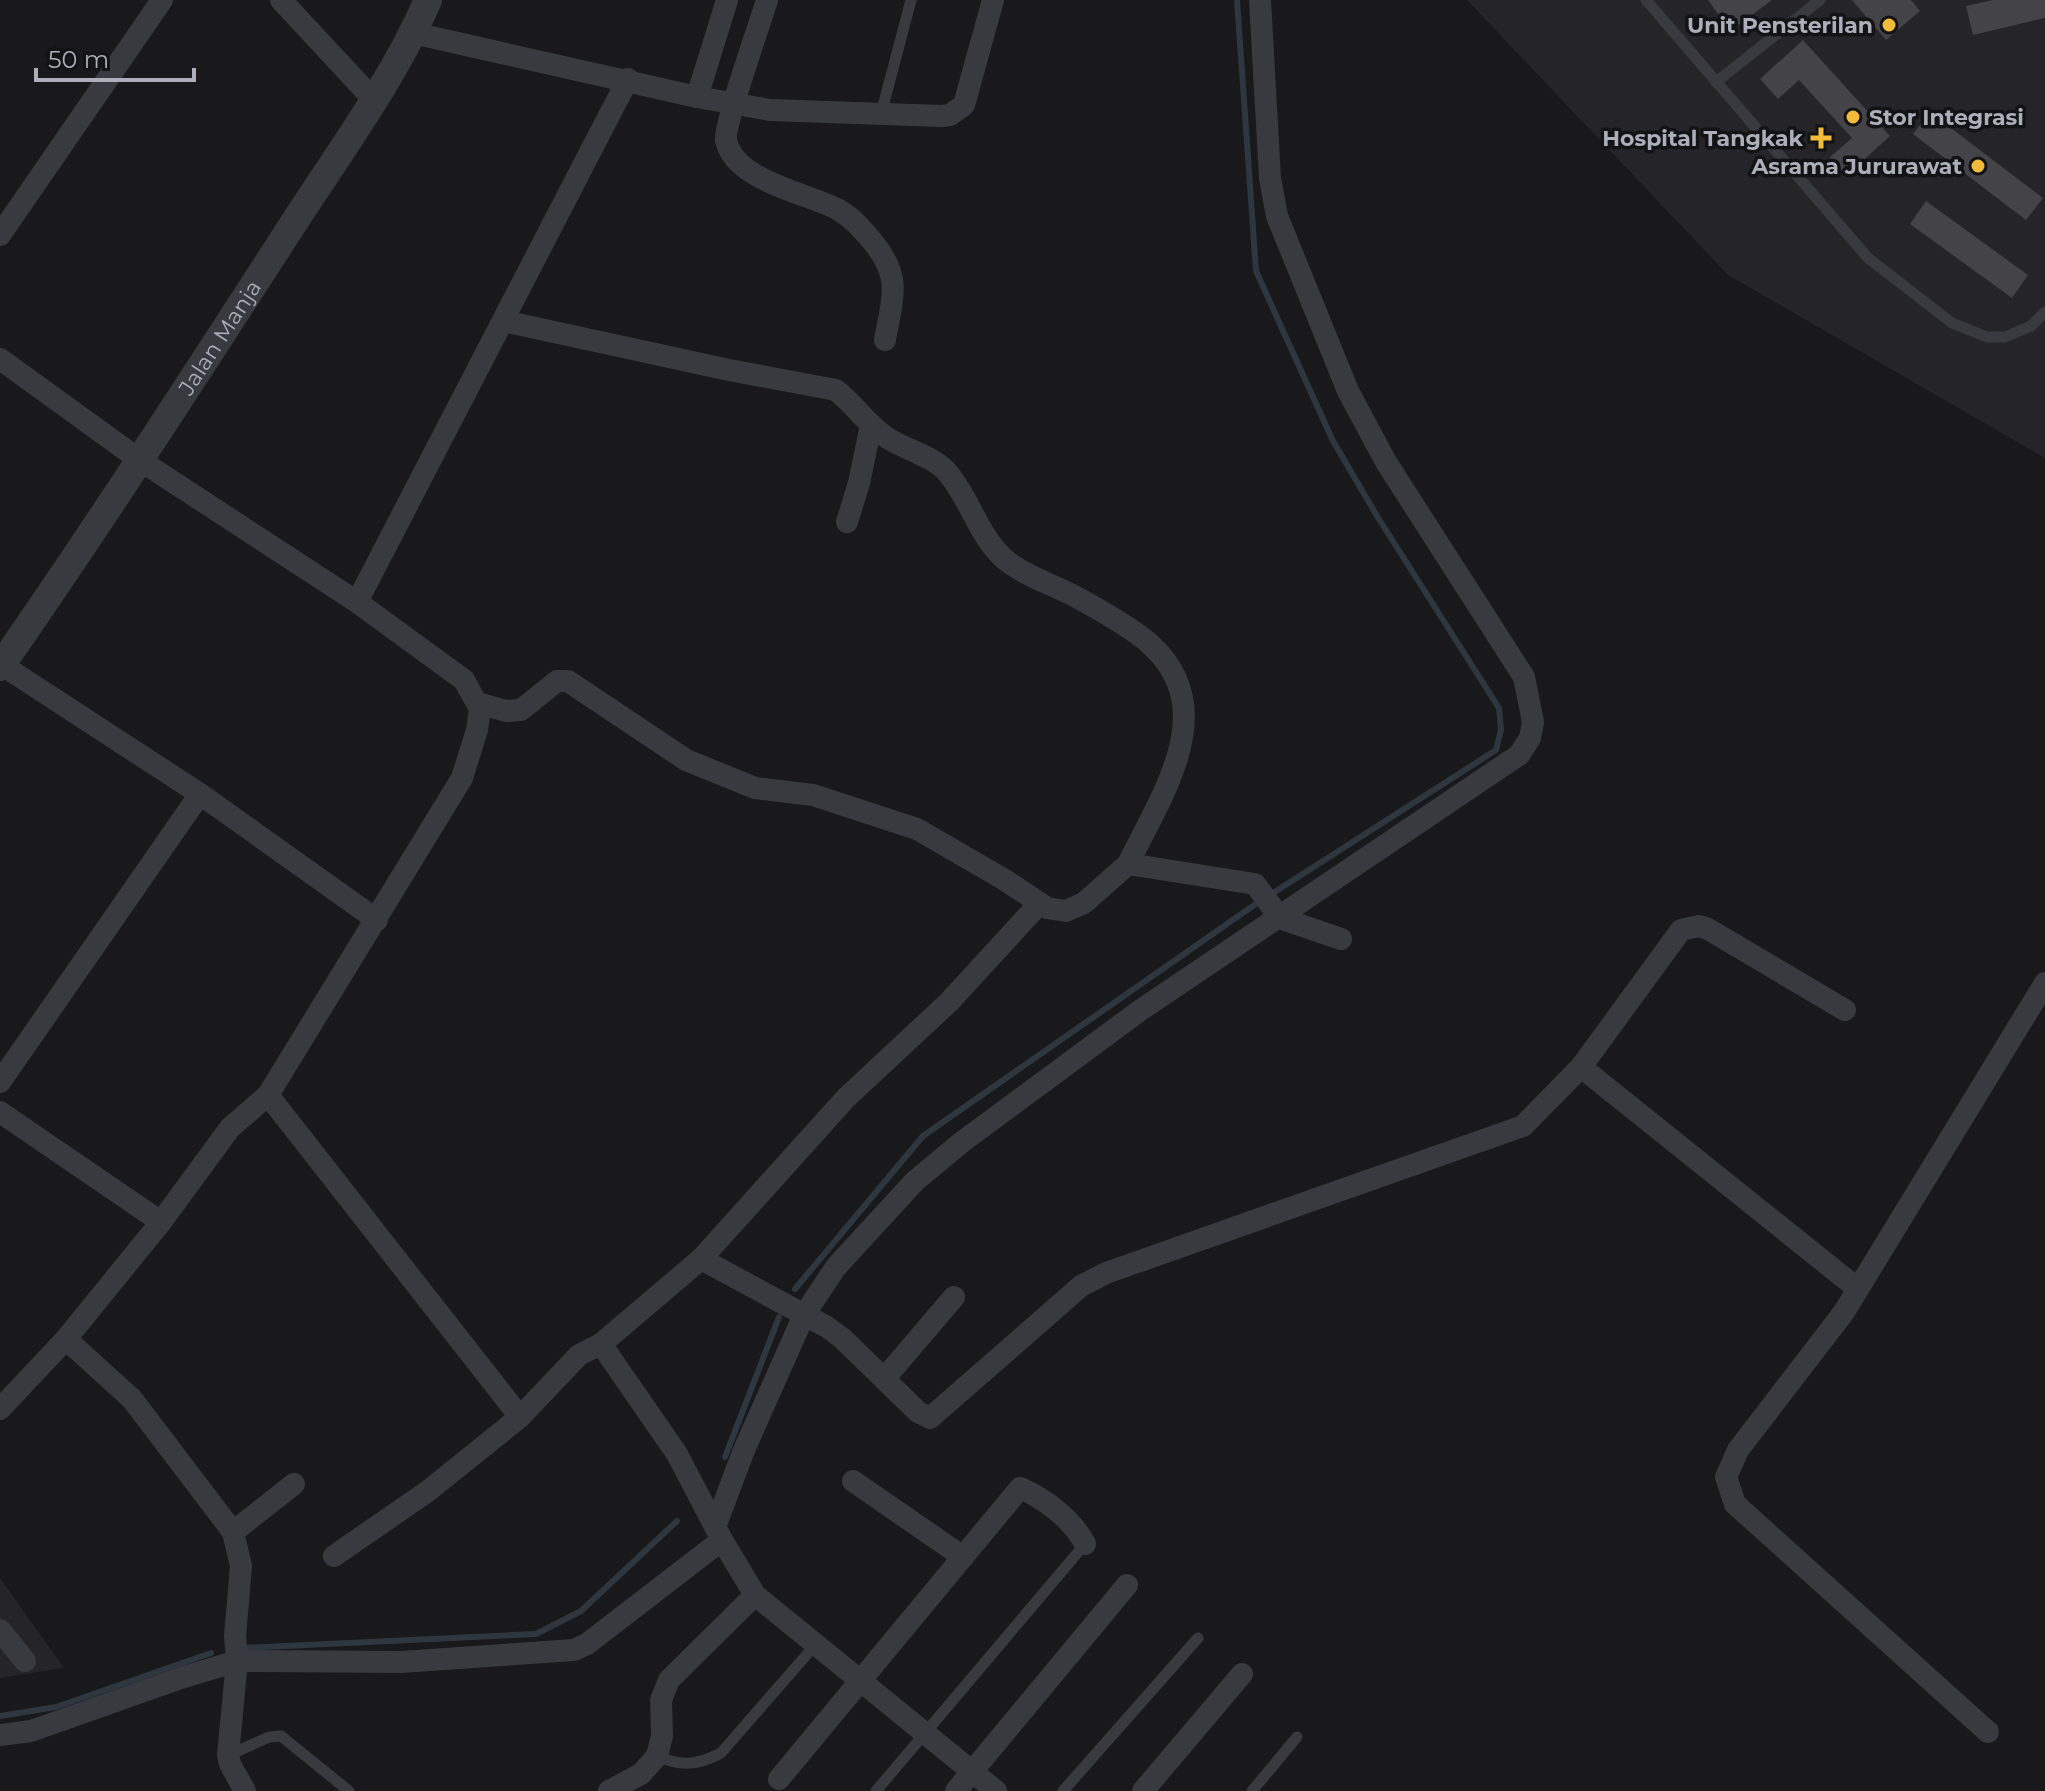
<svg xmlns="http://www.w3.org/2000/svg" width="2045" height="1791" viewBox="0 0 2045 1791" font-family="Montserrat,sans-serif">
  <rect width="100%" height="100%" fill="#19181b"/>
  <!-- built -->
  <g fill="#252428">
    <path d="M1467 0H2045V458L1728 275Z"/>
    <path d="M0 1578 64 1668 0 1678Z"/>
  </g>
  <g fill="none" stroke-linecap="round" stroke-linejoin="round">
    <!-- stream -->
    <g stroke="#2e373f" stroke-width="6">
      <path d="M1237 0 1256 271 1333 441 1377 516 1499 708 1501 730 1496 750 1270 895"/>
      <path d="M795 1289 923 1136 1260 901"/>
      <path d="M725 1457 779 1317"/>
      <path d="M241 1648 536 1634 581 1611 677 1521"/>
      <path d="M0 1716 56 1707 211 1653"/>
    </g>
  </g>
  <!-- building -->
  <g fill="#434348">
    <path d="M1708 0H1772L1730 31Z"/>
    <path d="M1852 0H1911L1920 11 1886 40Z"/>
    <path d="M1993 0H2045V18L1973 35 1966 6Z"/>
    <path d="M1803 40 1890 136 1846 176 1829 158 1852 138 1799 80 1778 99 1760 79Z"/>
    <path d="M1930 112 2043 198 2026 220 1913 134Z"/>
    <path d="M1926 201 2028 275 2012 298 1910 224Z"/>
  </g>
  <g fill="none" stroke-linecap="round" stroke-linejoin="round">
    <!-- service -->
    <g stroke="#393a40" stroke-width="11">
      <path d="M1646 0 1868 258 1952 323 1987 337H2005L2031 326 2045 312"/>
      <path d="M1716 82 1820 0"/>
      <path d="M881 114 911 0"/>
      <path d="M229 1755 269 1737 281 1736 349 1791"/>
      <path d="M657 1756C681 1767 698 1765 721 1753L816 1644"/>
      <path d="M876 1791 1085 1544"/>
      <path d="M1063 1791 1198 1638"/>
      <path d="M1252 1791 1297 1737"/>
    </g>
    <!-- minor -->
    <g stroke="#393a40" stroke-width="22">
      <path d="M281 0 373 99"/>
      <path d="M767 0C760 24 724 124 726 140 734 181 807 193 837 209 852 217 862 229 873 242 882 253 889 264 892 279 895 298 888 321 885 340"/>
      <path d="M413 33 697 97 770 110 942 116 950 115 964 105 993 0"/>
      <path d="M697 97 727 0"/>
      <path d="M0 235 162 0"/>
      <path d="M503 321 729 370 836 390C855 405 868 426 889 439 907 450 934 457 947 472 971 500 979 539 1008 562 1029 578 1055 585 1078 598 1100 610 1131 627 1150 644 1222 709 1162 794 1128 864"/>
      <path d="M0 359 141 461 357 602 464 680 480 709 477 730 462 778 268 1095 230 1128 161 1222 66 1339 0 1409"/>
      <path d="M847 522 859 483 871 425"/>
      <path d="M357 602 628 79"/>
      <path d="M2 665 200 794 377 920"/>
      <path d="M478 703 506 711 521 710 557 681H568L686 760 755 788 813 795 917 829 1005 880 1047 908 1066 911 1084 903 1128 864 1255 884 1280 918 1341 939"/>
      <path d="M1581 1067 1858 1289"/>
      <path d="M0 1082 200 794"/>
      <path d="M268 1095 520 1417 579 1355 601 1344 677 1454 722 1540 755 1595 996 1791"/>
      <path d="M0 1112 161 1222"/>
      <path d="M701 1259 827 1327 842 1338 918 1412 930 1418 1081 1286 1106 1273 1523 1126 1581 1067 1681 930 1699 926 1708 929 1845 1010"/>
      <path d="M66 1339 132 1399 233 1532 241 1566 235 1636 237 1661 228 1755 230 1764 245 1791"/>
      <path d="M601 1344 701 1259 846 1098 949 1002 1039 904"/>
      <path d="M884 1379 954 1297"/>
      <path d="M853 1481 963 1557"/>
      <path d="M715 1527 744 1450 804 1315 836 1267 915 1181 962 1142 1142 1009 1519 755 1530 738 1533 722 1524 677 1386 462 1348 391 1277 216 1270 178 1260 0"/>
      <path d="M233 1532 294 1484"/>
      <path d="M334 1556 428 1491 520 1417"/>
      <path d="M0 1630 25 1661"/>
      <path d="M1988 1732 1735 1504 1726 1477 1738 1450 1844 1312 2045 983"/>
      <path d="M0 1735 31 1731 181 1678 237 1661 401 1662 574 1650 587 1644 722 1540"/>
      <path d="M779 1779 1020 1488C1044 1498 1073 1520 1085 1544"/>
      <path d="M609 1791 641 1774 657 1756 662 1736 661 1700 669 1680 755 1595"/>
      <path d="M956 1791 1127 1585"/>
      <path d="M1143 1791 1242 1674"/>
    </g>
    <!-- tertiary -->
    <path stroke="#393a40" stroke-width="28" id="s1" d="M0 667C98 526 191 382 284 238 333 161 392 83 428 0"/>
  </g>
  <!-- markers -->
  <g fill="#f2bc39" stroke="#131316" stroke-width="3">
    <circle cx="1889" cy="25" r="8"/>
    <circle cx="1853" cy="117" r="8"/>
    <path d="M1817 126h8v8h8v8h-8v8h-8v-8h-8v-8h8z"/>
    <circle cx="1978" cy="166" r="8"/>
  </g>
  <g text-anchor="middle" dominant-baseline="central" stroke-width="7" stroke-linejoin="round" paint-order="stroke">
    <!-- poi labels -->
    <g font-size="22" font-weight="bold" fill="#abafba" stroke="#131316" text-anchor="end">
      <text x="1873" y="25">Unit Pensterilan</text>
      <text x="1869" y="117" text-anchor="start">Stor Integrasi</text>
      <text x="1803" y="138">Hospital Tangkak</text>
      <text x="1962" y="166">Asrama Jururawat</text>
    </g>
    <!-- street labels -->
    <g font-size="22" fill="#abafba" stroke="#131316">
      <text stroke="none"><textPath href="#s1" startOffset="396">Jalan Manja</textPath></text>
    </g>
  </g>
  <!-- scale -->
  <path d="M36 68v12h158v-12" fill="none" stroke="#abafba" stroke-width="4"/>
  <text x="48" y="68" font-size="24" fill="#abafba" stroke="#131316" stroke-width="6" paint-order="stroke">50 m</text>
</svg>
